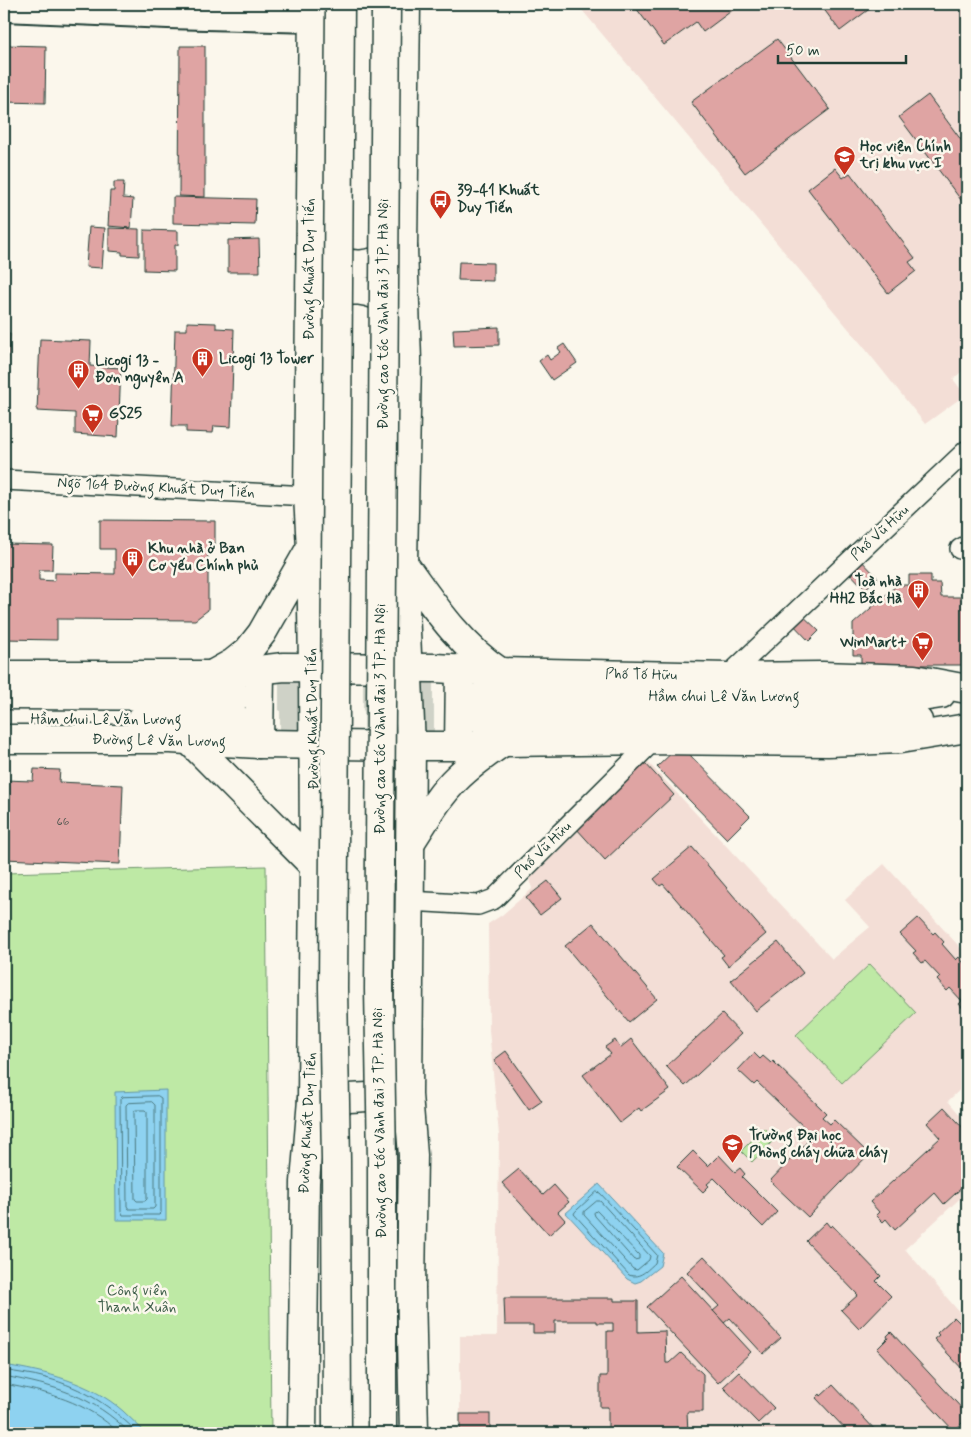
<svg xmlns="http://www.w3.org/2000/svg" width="971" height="1437" viewBox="0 0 971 1437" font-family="Mynerve,sans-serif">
  <rect width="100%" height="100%" fill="#fbf7ec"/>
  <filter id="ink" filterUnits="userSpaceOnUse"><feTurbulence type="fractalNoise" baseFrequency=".02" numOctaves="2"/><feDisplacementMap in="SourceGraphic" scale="10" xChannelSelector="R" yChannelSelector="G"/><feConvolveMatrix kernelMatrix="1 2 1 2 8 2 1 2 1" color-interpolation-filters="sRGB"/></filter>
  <g filter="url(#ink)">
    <!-- built -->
    <g fill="#f3ded6">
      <path d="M577 4H967V367L953 379 965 395 925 424 863 346Z"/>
      <path d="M645 759 832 959 870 927 845 900 884 864 967 955V1083L948 1101 967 1123V1192L905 1249 967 1321V1433H460V1336H497L499 1135 489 1030 488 924 502 915 532 889 529 872Z"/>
    </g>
    <!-- green -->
    <g fill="#bee9a5" stroke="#6e936c">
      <path d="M266 866 271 1433H4V873Z"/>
      <path d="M870 964 916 1013 842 1083 796 1035Z"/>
      <path d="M764 1128 775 1139 752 1162 741 1151Z"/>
    </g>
    <!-- water -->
    <g fill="#8ed2f0" stroke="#6296a5">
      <path d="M166 1090V1220H116L115 1092Z"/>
      <path d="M599 1184 663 1253 660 1266 641 1281 635 1283 627 1279 566 1213Z"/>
      <path d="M4 1365C46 1372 90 1382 123 1411 131 1418 138 1426 146 1433H4Z"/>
    </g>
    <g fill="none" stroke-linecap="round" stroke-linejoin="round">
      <!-- shore -->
      <g stroke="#4b797f" stroke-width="1">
        <path d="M158 1096 161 1098V1213L159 1215H123L121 1212 120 1099 122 1097Z"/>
        <path d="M152 1102 155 1105V1207L153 1209H129L127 1206 126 1105 128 1103Z"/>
        <path d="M136 1110H145L147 1112V1199L145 1201H137L135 1199 134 1113Z"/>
        <path d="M597 1192 600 1193 657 1255 655 1263C647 1270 640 1279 629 1275L574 1214 575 1212Z"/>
        <path d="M597 1201H600L650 1256 649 1260 637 1270 633 1269 584 1215V1212Z"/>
        <path d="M597 1211 639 1255V1259L634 1260 595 1216 594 1213Z"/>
        <path d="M4 1370C18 1373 32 1374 46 1378 84 1388 111 1406 138 1433"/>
        <path d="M4 1376C55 1386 92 1395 130 1433"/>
        <path d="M4 1384C47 1392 86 1401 119 1433"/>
      </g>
    </g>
    <!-- building -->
    <g fill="#dfa4a3" stroke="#1f3d34">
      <path d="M633 4H730L734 9 703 32 696 22 664 45Z"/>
      <path d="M820 4H876L840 31Z"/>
      <path d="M777 39 830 109 745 173 691 102Z"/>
      <path d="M5 45 46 46 45 103 4 102Z"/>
      <path d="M180 46H205V197L179 196Z"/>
      <path d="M928 95 967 148V208L899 117Z"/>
      <path d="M835 168 843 178 850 173 915 258 909 262 916 271 888 293 808 189Z"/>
      <path d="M114 182H124L123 198 133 199 131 228 108 226 110 191H114Z"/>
      <path d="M173 197 256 199 255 225 173 223Z"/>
      <path d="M89 227 105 228 102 268 86 267Z"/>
      <path d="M109 228 139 229V256L122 255V252L109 251Z"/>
      <path d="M144 230 178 231V245H175V271L144 270Z"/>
      <path d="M259 239 260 272H228V240Z"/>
      <path d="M459 262 493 263V281L458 280Z"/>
      <path d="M187 322 216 323V328L234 329 231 427 214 426 213 433 186 432V426H172L175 330H187Z"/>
      <path d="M499 327V345L454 346 453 329Z"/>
      <path d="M4 334H10L6 406H4Z"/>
      <path d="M40 339 91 341 90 366 121 368 118 437 75 434V413L37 411Z"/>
      <path d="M564 344 577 363 552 380 539 361 547 355 550 360 561 352 558 348Z"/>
      <path d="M100 520 215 521V551H208V610L195 620 57 619V640L4 639V544L53 545 52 570H39V580L55 581V573L115 574V549H100Z"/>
      <path d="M858 557 878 578 865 589 846 569Z"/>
      <path d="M963 566H967V665H861V655H853V624L897 585H909V575H931V583H940L941 597H962Z"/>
      <path d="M798 611 819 631 809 641 789 620Z"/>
      <path d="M680 745 750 816 727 839 657 767Z"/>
      <path d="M645 763 674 795 605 860 576 828Z"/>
      <path d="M34 769 60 770 59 782 123 785 120 864 4 859V780L33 781Z"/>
      <path d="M692 847 766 934 728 966 721 957 724 955 663 884 660 886 654 879Z"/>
      <path d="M548 881 562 898 540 915 526 898Z"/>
      <path d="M918 918 933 934 935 932 944 942 942 944 956 960 959 957 967 967V1013L959 1004 962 1001 950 988 947 991 937 980 940 977 925 961 922 963 913 953 916 951 900 934Z"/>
      <path d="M593 923 657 999 629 1022 565 946Z"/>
      <path d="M778 942 803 973 756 1011 731 980Z"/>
      <path d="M722 1014 741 1034 685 1086 666 1066Z"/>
      <path d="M631 1039 670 1090 641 1111 639 1108 620 1123 583 1075 611 1054 605 1047 615 1040 620 1048Z"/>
      <path d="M506 1051 542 1101 529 1110 494 1060Z"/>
      <path d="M754 1053 760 1059 763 1056 771 1063 773 1061 826 1113 822 1117 830 1124 834 1120 869 1154 808 1217 770 1181 809 1140 801 1132 805 1128 757 1082 754 1085 738 1070Z"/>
      <path d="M944 1107 967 1132V1183L944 1204 935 1193 895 1230 886 1219 883 1222 876 1215 879 1212 870 1202 940 1138 927 1123Z"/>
      <path d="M693 1151 708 1166 719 1155 735 1172 740 1168 745 1174 742 1177 777 1212 763 1227 714 1178 707 1184 709 1186 703 1192 677 1167Z"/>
      <path d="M519 1169 543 1195 554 1185 569 1202 558 1212 565 1220 549 1235 502 1183Z"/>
      <path d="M826 1222 830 1227 832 1225 881 1276 876 1281 891 1296 859 1329 841 1310 858 1295 806 1241Z"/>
      <path d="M704 1256 781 1338 763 1354 730 1318 724 1323 713 1311 719 1306 687 1272Z"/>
      <path d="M681 1276 751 1352 718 1383 647 1307Z"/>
      <path d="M504 1298H614V1301H638V1332L665 1331 666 1363H670L681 1353 703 1374V1412H687L688 1433H608V1407H600V1376H607V1331H613V1323H597V1321H555V1333H533V1325H505Z"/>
      <path d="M954 1317 966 1329 964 1332 967 1335V1374L934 1339 939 1335 937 1333Z"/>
      <path d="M891 1332 967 1414V1420L966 1419 954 1431 877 1349 888 1338 887 1336Z"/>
      <path d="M739 1372 774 1408 758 1423 723 1387Z"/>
      <path d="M833 1385 878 1433H849L816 1398 820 1394 821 1396Z"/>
      <rect x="460" y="1414" width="30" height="19"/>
    </g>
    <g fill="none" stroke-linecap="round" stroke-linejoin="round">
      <!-- primary-tunnel -->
      <g stroke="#cfd2c7" stroke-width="28" stroke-dasharray="28 14" stroke-linecap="butt">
        <path d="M237 696 480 697"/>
        <path d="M238 720 481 719"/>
      </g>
      <defs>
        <g id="minor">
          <path d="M4 480 308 496"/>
          <path d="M960 549 967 545"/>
          <path d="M727 677 967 450"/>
          <path d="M409 901 478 905 494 899 654 740"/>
        </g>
        <path id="tertiary" d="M4 9 168 16 313 20"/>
        <g id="primary">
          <path d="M406 4 403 248 407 360 403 563 411 746 408 1095 413 1155 411 1288 414 1433"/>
          <path d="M319 250C349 272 373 267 403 248"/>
          <path d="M315 301C355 283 367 290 405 307"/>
          <path d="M403 563C432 603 459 645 500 672"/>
          <path d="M215 673 233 663 248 651 262 633 310 549"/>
          <path d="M4 675H212L284 667 435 668 500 672 727 677 822 676 914 679 967 689"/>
          <path d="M4 695 237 696"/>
          <path d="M480 697 915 698 941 694"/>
          <path d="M481 719 918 721"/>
          <path d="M140 721 238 720"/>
          <path d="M4 739H170L259 744 411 746H459L503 742 654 740 828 742 900 739 967 728"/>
          <path d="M189 740 314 866"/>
          <path d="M259 744 260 671"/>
          <path d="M459 746 460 669"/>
          <path d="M410 843C424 822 438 796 457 778 471 764 487 753 503 742"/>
          <path d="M312 1100 405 1095"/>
          <path d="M302 1433 305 1182 312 1100 314 866 313 667 311 548 308 496 313 4"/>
        </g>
      </defs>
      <!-- minor casing -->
      <use href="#minor" stroke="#1f3d34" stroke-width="22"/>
      <!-- tertiary casing -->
      <use href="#tertiary" stroke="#1f3d34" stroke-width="28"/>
      <!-- primary casing -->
      <use href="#primary" stroke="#1f3d34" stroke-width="31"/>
      <!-- minor -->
      <use href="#minor" stroke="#fbf7ec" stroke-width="19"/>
      <!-- tertiary -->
      <use href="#tertiary" stroke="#fbf7ec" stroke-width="24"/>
      <!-- primary -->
      <use href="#primary" stroke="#fbf7ec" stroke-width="28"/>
      <defs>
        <g id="motorway-bridge">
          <path d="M337 1433 336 1160 333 988 340 4"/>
          <path d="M382 1433V1160L379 989 386 4"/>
        </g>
      </defs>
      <!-- motorway-bridge casing -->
      <use href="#motorway-bridge" stroke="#1f3d34" stroke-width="31" stroke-linecap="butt"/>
      <!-- motorway-bridge -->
      <use href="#motorway-bridge" stroke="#fbf7ec" stroke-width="28"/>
    </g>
  </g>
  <!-- icons -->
  <defs>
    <symbol id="university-pin" viewBox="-11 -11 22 30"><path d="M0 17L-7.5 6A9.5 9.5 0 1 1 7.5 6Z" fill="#c8321e" stroke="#fbf7ec"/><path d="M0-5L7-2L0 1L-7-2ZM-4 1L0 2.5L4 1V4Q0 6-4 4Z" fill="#fff"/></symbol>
    <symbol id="bus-pin" viewBox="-11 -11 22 30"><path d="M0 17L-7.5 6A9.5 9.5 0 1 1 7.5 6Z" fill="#c8321e" stroke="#fbf7ec"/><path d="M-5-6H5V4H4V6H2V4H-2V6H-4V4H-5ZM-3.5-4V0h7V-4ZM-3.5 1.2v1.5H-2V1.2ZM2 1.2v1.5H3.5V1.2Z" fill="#fff"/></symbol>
    <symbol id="building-pin" viewBox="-11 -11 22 30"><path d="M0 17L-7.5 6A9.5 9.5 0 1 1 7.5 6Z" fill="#c8321e" stroke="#fbf7ec"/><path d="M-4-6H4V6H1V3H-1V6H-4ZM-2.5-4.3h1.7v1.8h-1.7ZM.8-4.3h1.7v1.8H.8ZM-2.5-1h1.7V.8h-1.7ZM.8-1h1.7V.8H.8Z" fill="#fff"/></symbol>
    <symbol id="supermarket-pin" viewBox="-11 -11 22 30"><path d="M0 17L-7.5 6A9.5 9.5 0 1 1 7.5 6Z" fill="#c8321e" stroke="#fbf7ec"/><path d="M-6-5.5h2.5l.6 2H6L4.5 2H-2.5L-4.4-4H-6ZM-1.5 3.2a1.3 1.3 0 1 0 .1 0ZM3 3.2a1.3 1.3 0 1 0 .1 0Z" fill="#fff"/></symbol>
  </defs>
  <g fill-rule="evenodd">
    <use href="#university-pin" x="832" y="144" width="25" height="34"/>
    <use href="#bus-pin" x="428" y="188" width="25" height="34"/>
    <use href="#building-pin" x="190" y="346" width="25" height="34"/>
    <use href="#building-pin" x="66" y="358" width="25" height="34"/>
    <use href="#supermarket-pin" x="80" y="402" width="25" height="34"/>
    <use href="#building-pin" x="120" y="546" width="25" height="34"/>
    <use href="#building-pin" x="906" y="578" width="25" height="34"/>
    <use href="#supermarket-pin" x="910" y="630" width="25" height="34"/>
    <use href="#university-pin" x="720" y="1132" width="25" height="34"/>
  </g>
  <g text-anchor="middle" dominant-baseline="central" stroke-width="5" stroke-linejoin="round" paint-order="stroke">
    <!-- number labels -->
    <g font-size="12" fill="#4f5750">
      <text x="63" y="822">66</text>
    </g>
    <!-- poi labels -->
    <g font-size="15" font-weight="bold" fill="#1f3d34" stroke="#fbf7ec" text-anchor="start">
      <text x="860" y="147">Học viện Chính<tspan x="860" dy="17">trị khu vực I</tspan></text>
      <text x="457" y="191">39-41 Khuất<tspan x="457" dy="17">Duy Tiến</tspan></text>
      <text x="219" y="359">Licogi 13 Tower</text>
      <text x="95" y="361">Licogi 13 -<tspan x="95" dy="17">Đơn nguyên A</tspan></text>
      <text x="109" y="414">GS25</text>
      <text x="148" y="549">Khu nhà ở Ban<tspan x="148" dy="17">Cơ yếu Chính phủ</tspan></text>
      <text x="902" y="582" text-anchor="end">Toà nhà<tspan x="902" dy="17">HH2 Bắc Hà</tspan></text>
      <text x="907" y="643" text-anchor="end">WinMart+</text>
      <text x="749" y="1136">Trường Đại học<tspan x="749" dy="17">Phòng cháy chữa cháy</tspan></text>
    </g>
    <!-- street labels -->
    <g font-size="15" fill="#1f3d34" stroke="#fbf7ec">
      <text transform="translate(310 269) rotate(-90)">Đường Khuất Duy Tiến</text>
      <text transform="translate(384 314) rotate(-90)">Đường cao tốc Vành đai 3 TP. Hà Nội</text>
      <text transform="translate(156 488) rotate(3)">Ngõ 164 Đường Khuất Duy Tiến</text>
      <text transform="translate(880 533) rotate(-43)">Phố Vũ Hữu</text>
      <text transform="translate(641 675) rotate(1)">Phố Tố Hữu</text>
      <text x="724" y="697">Hầm chui Lê Văn Lương</text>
      <text transform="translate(313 719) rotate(-91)">Đường Khuất Duy Tiến</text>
      <text transform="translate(381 719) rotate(-90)">Đường cao tốc Vành đai 3 TP. Hà Nội</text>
      <text x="106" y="720">Hầm chui Lê Văn Lương</text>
      <text transform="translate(159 741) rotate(1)">Đường Lê Văn Lương</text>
      <text transform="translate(543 850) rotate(-45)">Phố Vũ Hữu</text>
      <text transform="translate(308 1123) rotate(-87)">Đường Khuất Duy Tiến</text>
      <text transform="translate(380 1123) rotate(-91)">Đường cao tốc Vành đai 3 TP. Hà Nội</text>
    </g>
    <!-- park labels -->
    <g font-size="15" fill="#3f5f4b" stroke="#fbf7ec">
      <text x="137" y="1291">Công viên<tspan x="137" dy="17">Thanh Xuân</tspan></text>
    </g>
  </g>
  <!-- margin -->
  <rect width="971" height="1437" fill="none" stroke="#fbf7ec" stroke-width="20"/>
  <rect x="10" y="10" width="951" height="1417" fill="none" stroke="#1f3d34" stroke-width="2" filter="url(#ink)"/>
  <!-- scale -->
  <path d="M778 55v8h128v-8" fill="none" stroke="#1f3d34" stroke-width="2.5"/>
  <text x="786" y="55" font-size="15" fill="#1f3d34" stroke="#fbf7ec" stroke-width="4" paint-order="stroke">50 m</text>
</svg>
